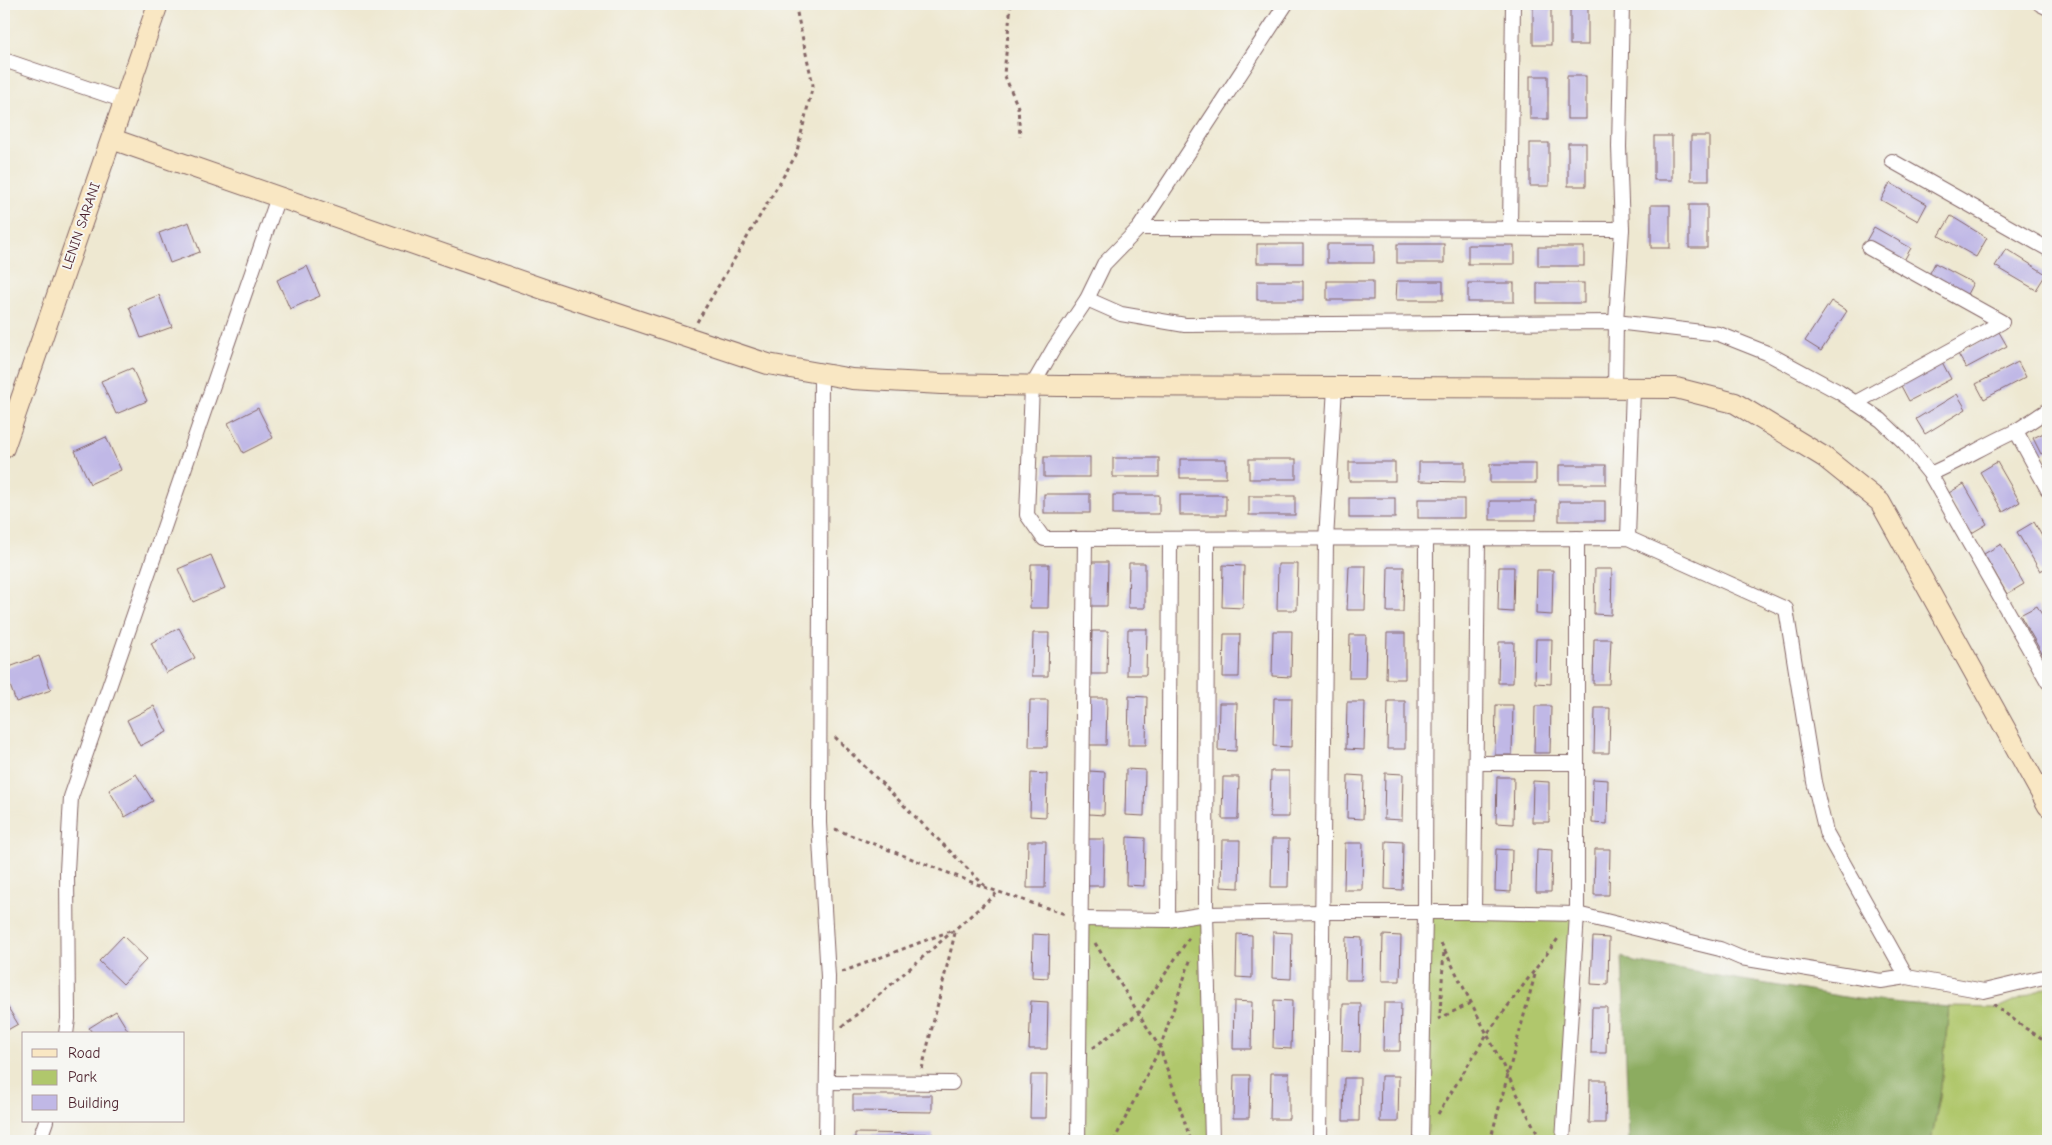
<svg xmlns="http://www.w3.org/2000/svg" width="2052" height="1145" viewBox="0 0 2052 1145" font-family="'Comic Neue',sans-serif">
  <rect width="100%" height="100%" fill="#f6f6f2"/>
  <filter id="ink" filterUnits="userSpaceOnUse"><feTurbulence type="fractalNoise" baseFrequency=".02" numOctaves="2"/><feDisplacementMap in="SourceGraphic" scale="10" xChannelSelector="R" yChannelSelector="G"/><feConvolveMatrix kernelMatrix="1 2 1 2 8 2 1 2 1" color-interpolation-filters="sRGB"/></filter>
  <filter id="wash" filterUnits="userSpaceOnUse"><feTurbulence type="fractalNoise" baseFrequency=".0096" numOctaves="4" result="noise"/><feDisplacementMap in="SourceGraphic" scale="20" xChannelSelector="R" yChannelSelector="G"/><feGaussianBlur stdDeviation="1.12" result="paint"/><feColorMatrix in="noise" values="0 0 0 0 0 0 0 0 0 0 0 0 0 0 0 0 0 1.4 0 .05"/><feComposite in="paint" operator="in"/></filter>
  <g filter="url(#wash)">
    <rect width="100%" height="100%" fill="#eee8d1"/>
    <!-- green -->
    <g fill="#b0c76c" stroke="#7d734c">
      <path d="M1425 912 1577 914 1563 1141H1422Z"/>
      <path d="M1206 914 1212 1141H1082L1080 919Z"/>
      <path d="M2048 986V1141H1931L1940 1096 1949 1007 1998 1008Z"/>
    </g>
    <!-- forest -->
    <path fill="#8cac60" stroke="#6b6646" d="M1622 956 1634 962 1857 999 1949 1007 1940 1096 1931 1141H1629Z"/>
    <g id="blocks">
      <!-- building -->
      <g fill="#c0b8e6">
        <rect x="1533" y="4" width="18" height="41"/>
        <rect x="1570" y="4" width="18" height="41"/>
        <rect x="1530" y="76" width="18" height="43"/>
        <rect x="1567" y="76" width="19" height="43"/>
        <rect x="1654" y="136" width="18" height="44"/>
        <rect x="1691" y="136" width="18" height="44"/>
        <rect x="1530" y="143" width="19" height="43"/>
        <rect x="1568" y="143" width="18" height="43"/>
        <path d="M1890 183 1927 204 1918 221 1881 200Z"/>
        <rect x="1651" y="205" width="19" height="43"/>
        <rect x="1689" y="205" width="18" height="43"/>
        <path d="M1951 216 1987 238 1976 257 1939 236Z"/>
        <path d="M189 222 200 252 170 263 159 233Z"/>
        <path d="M1874 227 1911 248 1902 264 1865 243Z"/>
        <rect x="1257" y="244" width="46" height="19"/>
        <rect x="1327" y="244" width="47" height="19"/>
        <rect x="1397" y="244" width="47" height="19"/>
        <rect x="1468" y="245" width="46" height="19"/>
        <rect x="1538" y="247" width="46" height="19"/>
        <path d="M2006 249 2046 274 2036 290 1995 266Z"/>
        <path d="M1935 263 1973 283 1965 298 1927 279Z"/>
        <path d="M307 266 320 296 290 309 277 280Z"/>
        <rect x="1257" y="281" width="46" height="19"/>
        <rect x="1327" y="281" width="46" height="19"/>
        <path d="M1397 281H1443V300H1396Z"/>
        <rect x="1468" y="283" width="46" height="19"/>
        <rect x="1537" y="283" width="47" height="20"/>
        <path d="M159 295 172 327 141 338 129 307Z"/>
        <path d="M1831 301 1847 311 1821 351 1805 341Z"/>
        <path d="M1999 332 2007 346 1966 368 1958 354Z"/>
        <path d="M1942 362 1951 379 1909 401 1900 384Z"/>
        <path d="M2018 362 2026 377 1984 399 1976 384Z"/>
        <path d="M132 368 147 401 116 414 101 381Z"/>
        <path d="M1957 394 1966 409 1925 434 1916 419Z"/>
        <path d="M258 408 273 438 243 453 228 423Z"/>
        <path d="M2048 431V451L2041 454 2033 438Z"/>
        <path d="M106 437 121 470 90 484 75 451Z"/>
        <rect x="1044" y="457" width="46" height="20"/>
        <rect x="1113" y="458" width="46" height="19"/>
        <rect x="1180" y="459" width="46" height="19"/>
        <rect x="1249" y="459" width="47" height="20"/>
        <rect x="1349" y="462" width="46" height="19"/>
        <path d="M1419 462H1465V482L1419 481Z"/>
        <path d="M1997 462 2020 502 2003 512 1980 472Z"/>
        <rect x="1490" y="464" width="46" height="19"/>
        <rect x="1559" y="465" width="47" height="19"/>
        <path d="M1964 484 1987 524 1970 534 1947 494Z"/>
        <rect x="1044" y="494" width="46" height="19"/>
        <rect x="1113" y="495" width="46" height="19"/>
        <rect x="1180" y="495" width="46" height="20"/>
        <rect x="1249" y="496" width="46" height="19"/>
        <rect x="1349" y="498" width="46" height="20"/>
        <rect x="1418" y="499" width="46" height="19"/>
        <rect x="1490" y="501" width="46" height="19"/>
        <rect x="1559" y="501" width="46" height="20"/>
        <path d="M2034 522 2048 547V567L2040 571 2017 532Z"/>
        <path d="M2001 544 2024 584 2007 594 1984 554Z"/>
        <path d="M211 555 225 588 193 602 178 569Z"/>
        <path d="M1090 562H1108L1107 606H1089Z"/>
        <path d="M1129 563H1145V608H1128Z"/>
        <path d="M1031 564H1049L1048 608H1030Z"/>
        <path d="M1278 564H1298L1297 610H1277Z"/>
        <path d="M1223 565 1244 566 1243 608 1222 607Z"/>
        <path d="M1349 566H1366L1365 610H1347Z"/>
        <path d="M1388 567H1404L1403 612H1387Z"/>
        <path d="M1499 567H1514L1513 612 1498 611Z"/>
        <path d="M1595 569H1612L1611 615 1594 614Z"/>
        <path d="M1537 570H1553L1552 615 1536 614Z"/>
        <path d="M2037 606 2048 625V652L2043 655 2020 615Z"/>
        <path d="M179 628 195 658 166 673 151 643Z"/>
        <path d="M1128 629H1147L1146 675H1127Z"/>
        <path d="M1092 631H1108L1107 674H1091Z"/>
        <path d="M1273 631H1292L1291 677 1272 676Z"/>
        <path d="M1033 633H1049L1048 676H1032Z"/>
        <path d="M1387 633H1405V679H1386Z"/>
        <path d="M1224 634H1240L1239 677H1223Z"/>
        <path d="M1350 635H1366L1365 678H1349Z"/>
        <path d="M1536 639H1552L1551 684 1535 683Z"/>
        <path d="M1594 639H1611L1609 684H1593Z"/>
        <path d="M1499 642H1514L1513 683H1498Z"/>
        <path d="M39 656 51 690 16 702 4 669Z"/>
        <path d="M1129 696 1147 697 1146 745H1128Z"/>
        <path d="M1089 698H1107L1106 745H1088Z"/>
        <path d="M1274 698H1292L1291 747 1273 746Z"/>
        <path d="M1030 700H1048L1047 747H1029Z"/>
        <path d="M1388 701H1405V749H1387Z"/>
        <path d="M1347 702H1365L1364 750 1346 749Z"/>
        <path d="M1219 703H1237L1236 751 1218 750Z"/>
        <path d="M1496 705H1513L1512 755H1495Z"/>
        <path d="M154 706 167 732 140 746 127 720Z"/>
        <path d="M1535 706H1551L1550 753H1534Z"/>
        <path d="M1595 708H1610L1609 753H1594Z"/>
        <path d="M1126 769 1145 770 1144 816 1125 815Z"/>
        <path d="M1089 771 1105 772 1104 815 1089 814Z"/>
        <path d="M1271 771H1289V817H1270Z"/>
        <path d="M1031 773 1047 774 1046 817 1030 816Z"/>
        <path d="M1385 773 1403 774 1402 820 1384 819Z"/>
        <path d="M136 774 153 801 125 817 109 790Z"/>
        <path d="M1348 775 1364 776 1363 819 1347 818Z"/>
        <path d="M1223 777H1239L1238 819H1222Z"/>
        <path d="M1497 777H1514L1513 824 1496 823Z"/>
        <path d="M1593 779 1608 780 1607 824 1592 823Z"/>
        <path d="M1533 781 1549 782V822H1532Z"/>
        <path d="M1127 837 1145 838 1144 886 1126 885Z"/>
        <path d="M1087 839H1104L1103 886H1085Z"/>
        <path d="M1272 839H1289L1288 887H1271Z"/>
        <path d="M1222 840H1240L1239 888 1221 887Z"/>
        <path d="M1028 841H1046L1045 888H1027Z"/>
        <path d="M1386 841 1403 842 1402 890 1385 889Z"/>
        <path d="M1345 843H1363L1362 890H1344Z"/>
        <path d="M1496 849 1512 850 1511 892 1495 891Z"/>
        <path d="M1537 849 1552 850 1551 892H1536Z"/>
        <path d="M1595 849H1610L1609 895H1594Z"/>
        <path d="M1273 932 1292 933 1291 979 1272 978Z"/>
        <path d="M1033 934 1049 935 1048 978 1032 977Z"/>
        <path d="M1237 934 1252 935V978L1236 977Z"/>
        <path d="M1383 935 1401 936 1400 981H1382Z"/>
        <path d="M123 936 147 959 123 984 99 961Z"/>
        <path d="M1346 937 1362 938 1361 980H1345Z"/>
        <path d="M1593 937 1609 938 1608 985 1591 984Z"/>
        <path d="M1274 1000 1292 1001 1291 1049 1273 1048Z"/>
        <path d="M4 1001 18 1024 4 1032Z"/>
        <path d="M1031 1001 1048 1002 1047 1049H1029Z"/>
        <path d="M1234 1001 1252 1002 1251 1049H1233Z"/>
        <path d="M1384 1003H1401L1400 1051H1383Z"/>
        <path d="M1343 1004H1361L1360 1052 1342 1051Z"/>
        <path d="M1592 1007H1607L1606 1053H1591Z"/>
        <path d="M116 1011 130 1034H93L89 1028Z"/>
        <path d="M1271 1073H1289V1119H1270Z"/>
        <path d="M1031 1075H1047L1046 1118H1030Z"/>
        <path d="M1234 1075H1250L1249 1118H1233Z"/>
        <path d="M1381 1076H1399L1398 1122H1380Z"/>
        <path d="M1344 1078H1360L1359 1121H1343Z"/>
        <path d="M1590 1080H1606L1605 1123H1589Z"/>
        <path d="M853 1095H932V1112L853 1111Z"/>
        <path d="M855 1133 933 1134V1141H855Z"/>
      </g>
    </g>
  </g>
  <g filter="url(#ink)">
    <use href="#blocks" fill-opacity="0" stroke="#836565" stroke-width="1"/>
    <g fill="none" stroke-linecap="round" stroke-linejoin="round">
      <defs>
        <g id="street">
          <path d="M2040 4 2048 8"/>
          <path d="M4 60 125 101"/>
          <path d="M1892 161 2048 249"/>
          <path d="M1139 228 1622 229"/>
          <path d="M1510 228 1513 4"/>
          <path d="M1087 299 1121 314 1185 325 1616 322 1719 334 1767 353 1839 392 1881 420 1905 443 1930 474 2048 682"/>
          <path d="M821 374 819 823 828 977 826 1141"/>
          <path d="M1615 388 1616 322 1622 229 1619 147 1622 4"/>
          <path d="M1855 403 2002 322 1869 248"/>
          <path d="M2016 431 2048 410"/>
          <path d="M1930 474C1960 461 1987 444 2016 431L2048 490"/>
          <path d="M1628 538 1633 388"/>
          <path d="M1207 540 1206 914 1212 1141"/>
          <path d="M1476 763H1577"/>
          <path d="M1474 912 1478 539"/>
          <path d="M1080 919 1168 920 1206 914 1322 912H1474L1577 914 1720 949 1741 958 1881 981 1907 977 1826 832 1814 782 1786 609 1628 538 1044 539 1027 515 1032 386 1054 348 1087 299 1104 264 1139 228 1286 4"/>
          <path d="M1168 920 1170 539"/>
          <path d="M1907 977 1984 991 2048 976"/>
          <path d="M66 1034 68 1019 67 871 71 797 278 197"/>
          <path d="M827 1082 952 1083"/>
          <path d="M39 1141 46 1121"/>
          <path d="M1078 1141 1085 539"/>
          <path d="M1320 1141 1326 540 1335 387"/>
          <path d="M1421 1141 1425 912 1426 539"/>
          <path d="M1563 1141 1577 914V538"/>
        </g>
        <g id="secondary">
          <path d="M112 139 549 291 768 364 852 379 941 384 1060 386 1676 388 1735 403 1824 457 1880 502 2048 806"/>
          <path d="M4 448 158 4"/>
        </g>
      </defs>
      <!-- street casing -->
      <use href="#street" stroke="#836565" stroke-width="16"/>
      <!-- secondary casing -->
      <use href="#secondary" stroke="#836565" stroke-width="22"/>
      <!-- path -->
      <g stroke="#836565" stroke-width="3" stroke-dasharray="4 4" stroke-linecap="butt">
        <path d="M1011 4 1004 74 1018 107 1020 137"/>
        <path d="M697 322 796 155 813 85 795 4"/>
        <path d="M835 737 985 886"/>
        <path d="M835 829 987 888 1065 914"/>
        <path d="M1095 943 1160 1048 1191 1141"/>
        <path d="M1441 943 1541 1141"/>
        <path d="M842 972 953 930"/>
        <path d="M1993 1004 2025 1028 2048 1042"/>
        <path d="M1440 1013 1444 950"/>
        <path d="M1438 1019 1471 1003"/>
        <path d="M842 1027 998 892"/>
        <path d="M1093 1048 1139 1013 1191 935"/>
        <path d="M922 1069 956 929"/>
        <path d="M1438 1114 1487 1034 1560 936"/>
        <path d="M1114 1141 1160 1048 1191 958"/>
        <path d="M1490 1141 1536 971"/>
      </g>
      <!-- street -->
      <use href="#street" stroke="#fff" stroke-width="14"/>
      <!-- secondary -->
      <use href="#secondary" stroke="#f9e7c3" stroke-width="20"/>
    </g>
  </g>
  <g text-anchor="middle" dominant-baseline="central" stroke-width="4" stroke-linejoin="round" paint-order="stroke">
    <!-- street labels -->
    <g font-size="14" fill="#4a1f2b" stroke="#f6f6f2">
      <text transform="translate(81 226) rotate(-71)">LENIN SARANI</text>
    </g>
  </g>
  <!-- margin -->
  <rect width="2052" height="1145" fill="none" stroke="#f6f6f2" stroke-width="20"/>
  <!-- legend -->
  <rect x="22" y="1032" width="162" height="90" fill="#f6f6f2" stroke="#b1a0a2"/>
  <rect x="32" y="1049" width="25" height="8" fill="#f9e7c3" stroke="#b1a0a2"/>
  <text x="68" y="1058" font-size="15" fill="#4a1f2b">Road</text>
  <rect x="32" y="1070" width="25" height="15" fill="#b0c76c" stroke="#b1a0a2"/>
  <text x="68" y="1082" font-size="15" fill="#4a1f2b">Park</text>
  <rect x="32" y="1095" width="25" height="15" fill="#c0b8e6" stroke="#b1a0a2"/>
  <text x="68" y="1108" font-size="15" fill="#4a1f2b">Building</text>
</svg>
